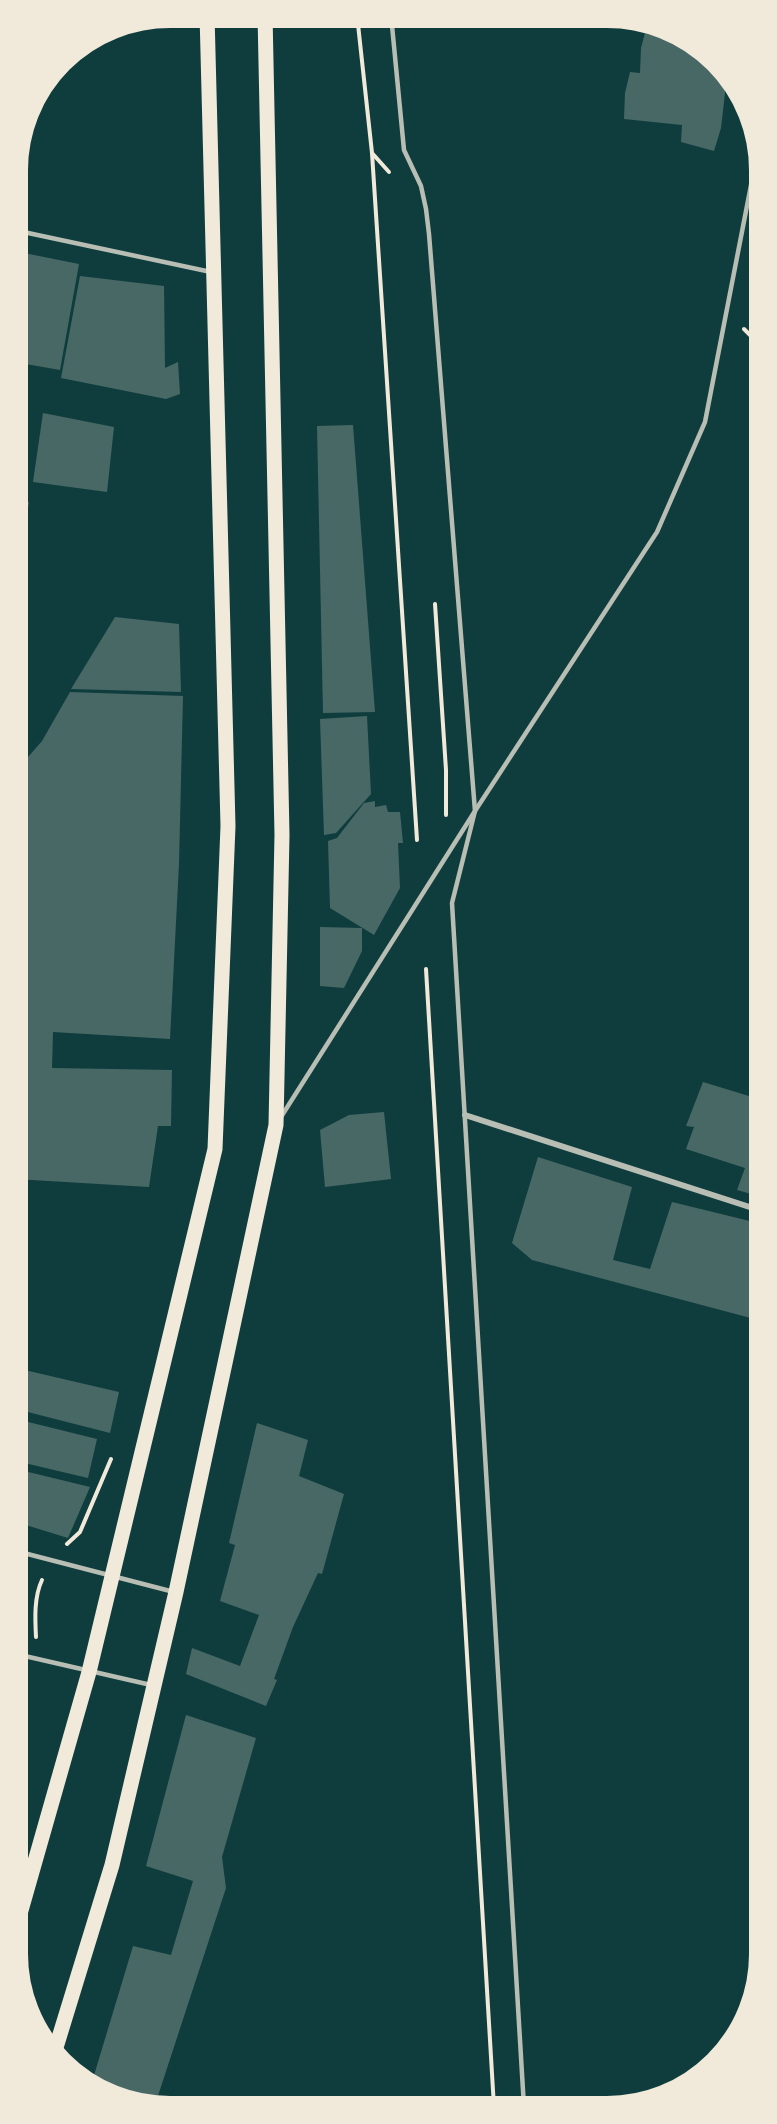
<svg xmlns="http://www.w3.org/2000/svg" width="777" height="2124" viewBox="0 0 777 2124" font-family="'Titillium Web',sans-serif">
  <rect width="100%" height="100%" fill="#0f3d3e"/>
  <!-- building -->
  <g fill="#486865">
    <path d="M639 17 718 60 727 76 721 128 714 151 681 142 682 125 624 119 625 93 630 72 640 73 641 48 647 25 639 24Z"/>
    <path d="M14 251 79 264 60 370 14 362Z"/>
    <path d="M80 276 164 286 165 368 178 362 180 394 166 399 61 378Z"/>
    <path d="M43 413 114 427 107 492 33 482Z"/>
    <path d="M353 425 375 712 323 713 317 426Z"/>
    <path d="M14 499 29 502 22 544 14 542Z"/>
    <path d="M115 617 179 624 181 692 71 689Z"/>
    <path d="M15 675 22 677 16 710H15Z"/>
    <path d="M70 692 183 696 179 864 170 1039 53 1032 52 1068 172 1070 171 1126H158L149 1187 15 1179V772L42 741Z"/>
    <path d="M367 716 371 794 336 833 324 835 320 719Z"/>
    <path d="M375 801V807L386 805 388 812H400L403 843H398L400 888 374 935 330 908 328 841 337 838 364 803Z"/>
    <path d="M320 927 362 928V951L344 988 320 986Z"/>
    <path d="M703 1082 762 1100V1197L737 1190 745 1168 686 1149 694 1127 686 1126Z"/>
    <path d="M384 1112 391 1179 325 1187 320 1130 349 1115Z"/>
    <path d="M538 1157 632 1187 613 1260 650 1269 672 1202 762 1224V1321L532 1260 512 1243Z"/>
    <path d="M16 1368 119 1392 110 1433 16 1409Z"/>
    <path d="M16 1419 97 1439 88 1478 16 1461Z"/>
    <path d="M257 1423 308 1440 299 1476 344 1494 322 1574 318 1573 293 1627 274 1679 277 1680 266 1706 186 1674 192 1648 240 1666 259 1615 220 1601 235 1545 229 1543Z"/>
    <path d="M16 1469 90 1487 68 1538 16 1522Z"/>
    <path d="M186 1715 256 1738 222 1857 226 1888 154 2108H140L92 2082 133 1946 171 1955 193 1881 146 1866Z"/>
  </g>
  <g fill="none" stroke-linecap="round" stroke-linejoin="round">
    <!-- path -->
    <g stroke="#f1e9da" stroke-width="4">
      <path d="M357 15 372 153 417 840"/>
      <path d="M372 153 389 172"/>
      <path d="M744 329 750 335 761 336"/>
      <path d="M435 604 446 770V815"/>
      <path d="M426 969 494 2107"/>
      <path d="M67 1544 80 1532 111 1459"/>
      <path d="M36 1637C35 1618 34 1597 42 1580"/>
    </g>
    <!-- service -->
    <g stroke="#b8beb3" stroke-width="4.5">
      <path d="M391 15 404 150 421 186 426 209 429 234 475 811 452 903 524 2107"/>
      <path d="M14 230 211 272"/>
      <path d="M281 1117 475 811 657 532 705 422 760 139"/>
      <path d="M16 1551 174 1592"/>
      <path d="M16 1654 151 1685"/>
    </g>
    <!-- minor -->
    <path stroke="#b8beb3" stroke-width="6" d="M465 1115 762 1211"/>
    <!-- primary -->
    <g stroke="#f1e9da" stroke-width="15">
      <path d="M16 1928 89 1672 215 1149 228 826 207 14"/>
      <path d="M54 2054 112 1865 176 1592 276 1125 282 835 265 14"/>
    </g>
  </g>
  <!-- crop -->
  <path d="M0 0H777V2124H0ZM170 24H607A146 146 0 0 1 753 170V1954A146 146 0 0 1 607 2100H170A146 146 0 0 1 24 1954V170A146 146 0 0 1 170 24Z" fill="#f1e9da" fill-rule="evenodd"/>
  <path fill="none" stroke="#f1e9da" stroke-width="8" d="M170 24H607A146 146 0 0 1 753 170V1954A146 146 0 0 1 607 2100H170A146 146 0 0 1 24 1954V170A146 146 0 0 1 170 24Z"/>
</svg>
